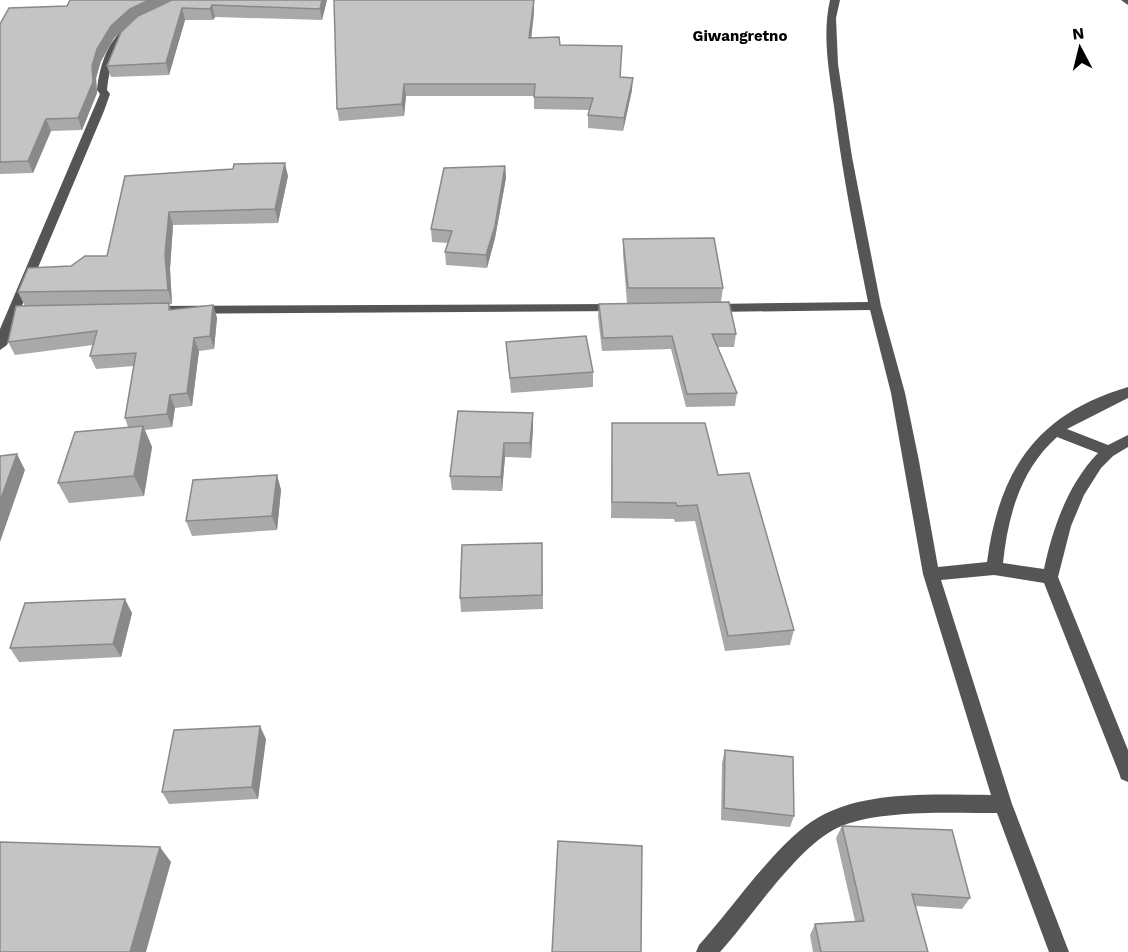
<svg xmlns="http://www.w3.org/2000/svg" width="1128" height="952" viewBox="0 0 1128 952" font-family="'Work Sans',sans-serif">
  <rect width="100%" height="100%" fill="#fff"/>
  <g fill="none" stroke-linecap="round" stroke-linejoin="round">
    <!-- minor -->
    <g fill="#555" fill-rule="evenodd">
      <path d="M830 0H840L836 18 838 64 852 157 881 306 905 393 919 461 938 567 987 562C999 471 1036 414 1128 387V398L1067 429 1108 445 1128 435V447L1113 456 1101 468 1084 495 1071 526 1058 577 1128 750V782L1121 779 1119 773 1044 583 994 575 941 580 1012 804 1069 952H1049L997 813C952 813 877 809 837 828 797 847 751 918 720 952H696L699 945C732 909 772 849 811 822 860 789 934 795 991 795L923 574 891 393 870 310 713 312 707 308 713 304 868 302C855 237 842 172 834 106 829 71 822 35 830 0ZM1057 437 1098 453C1068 484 1053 527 1044 569L1003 563C1008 516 1020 470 1057 437Z"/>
      <path d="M1121 0H1128V5Z"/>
      <path d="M131 23 139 25C116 48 111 57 107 90L110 94 104 111 21 308H35L42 312 35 316 18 317 7 345 0 350V329L100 94 97 90C100 63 108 39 131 23Z"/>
      <path d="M617 304 623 308 622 311 152 314 145 310 152 306Z"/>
    </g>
  </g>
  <!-- wall -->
  <g fill="#a9a9a9">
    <path d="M70 0H327L322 20 215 17 213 20H185L169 75 111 77 107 66 131 23 114 38 101 61 96 78 97 93 82 130 51 131 33 173 0 174V24L67 6Z"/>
    <path d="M534 0V12L531 38 560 45 621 77 632 90 623 131 588 128V115L590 110 534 109V96H406L404 116 339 121 337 109Z"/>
    <path d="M505 166 506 178 495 238 487 268 446 265 445 252 448 243 432 242 431 229Z"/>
    <path d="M125 176H288L278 223 173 225 170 269 172 304H169L171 310 213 305 217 318 214 349 199 351 192 406 175 408 172 427 145 430 152 447 144 496 69 503 58 483 128 427 125 418 134 366 96 369 90 356 93 345 15 355 8 342 25 306 18 292 71 266 107 256Z"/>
    <path d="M623 239 723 288 721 302 736 334 734 347H717L737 393 735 406 686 407 671 349 602 351 598 317 599 304 676 303H627L623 254Z"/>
    <path d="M506 342 593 372V387L511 393Z"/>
    <path d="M458 411 533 428 531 458 505 457 502 491 452 490 450 476Z"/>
    <path d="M612 423 718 475 794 630 790 645 725 651 695 521 675 522 674 519 611 518Z"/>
    <path d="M277 475 281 490 277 530 192 536 186 521Z"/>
    <path d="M542 543 543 609 461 612 460 598Z"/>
    <path d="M132 613 121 657 19 662 10 648Z"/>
    <path d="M266 739 258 799 169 804 162 792Z"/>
    <path d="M725 750 794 816 790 827 721 820 722 763Z"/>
    <path d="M842 826 970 898 962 909 915 906 928 952H813L810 935 815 924 855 921 836 838Z"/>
  </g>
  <!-- shaded-wall -->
  <g fill="#898989">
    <path d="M149 0H175L133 21 114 38 101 61 96 78 97 93 82 130 78 118 97 49 111 26 130 9Z"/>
    <path d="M322 0H327L322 20 320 9Z"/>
    <path d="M534 0V12L530 50 529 38Z"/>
    <path d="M212 5 215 17 213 20 210 9Z"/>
    <path d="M182 8 185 20 169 75 166 63Z"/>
    <path d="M633 78 632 90 623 131 624 118Z"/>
    <path d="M404 84 406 96 404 116 402 104Z"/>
    <path d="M46 119 51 131 33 173 28 161Z"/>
    <path d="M285 163 288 176 278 223 275 209Z"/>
    <path d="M505 166 506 178 495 238 487 268 486 255Z"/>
    <path d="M169 212 173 225 170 269 172 304 168 290 165 255Z"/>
    <path d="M213 305 217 318 214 349 210 336Z"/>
    <path d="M194 338 199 351 192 406 187 393Z"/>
    <path d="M170 395 175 408 172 427 167 414Z"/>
    <path d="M533 413V428L531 458 530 443Z"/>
    <path d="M143 426 152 447 144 496 134 476Z"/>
    <path d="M504 443 505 457 502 491 501 477Z"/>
    <path d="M17 454 25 470 0 542V501Z"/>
    <path d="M277 475 281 490 277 530 272 516Z"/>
    <path d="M125 599 132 613 121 657 113 644Z"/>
    <path d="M260 726 266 739 258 799 252 787Z"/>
    <path d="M160 847 171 862 146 952H130Z"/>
  </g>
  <!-- building -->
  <g fill="#c4c4c4" stroke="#898989" stroke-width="1.5">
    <path d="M70 0H149L130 9 111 26 97 49 92 66 93 82 78 118 46 119 28 161 0 162V24L9 8 67 6Z"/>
    <path d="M172 0H322L320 9 212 5 210 9 182 8 166 63 107 66 121 32 138 16Z"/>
    <path d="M334 0H534L529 38 559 37 560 45 622 46 620 77 633 78 624 118 588 115 593 98 534 97 535 84H404L402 104 337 109Z"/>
    <path d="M285 163 275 209 169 212 165 255 168 290 18 292 28 268 71 266 85 256H107L125 176 233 169 234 164Z"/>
    <path d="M505 166 495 226 486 255 445 252 452 231 431 229 444 168Z"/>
    <path d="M714 238 723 288H628L623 239Z"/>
    <path d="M729 302 736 334H712L737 393 687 394 672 336 603 338 599 304Z"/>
    <path d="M169 303V310L213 305 210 336 194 338 187 393 170 395 167 414 125 418 136 353 90 356 97 331 8 342 16 306Z"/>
    <path d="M586 336 593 372 510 378 506 342Z"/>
    <path d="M458 411 533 413 530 443H504L501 477 450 476Z"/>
    <path d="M612 423H705L718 475 749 473 794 630 728 636 697 505 677 506 676 503 612 502Z"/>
    <path d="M143 426 134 476 58 483 75 432Z"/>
    <path d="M17 454 0 501V456Z"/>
    <path d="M277 475 272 516 186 521 193 480Z"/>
    <path d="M542 543V595L460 598 462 545Z"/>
    <path d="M125 599 113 644 10 648 25 603Z"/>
    <path d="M260 726 252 787 162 792 174 730Z"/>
    <path d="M725 750 793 757 794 816 724 808Z"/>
    <path d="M842 826 952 830 970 898 912 894 928 952H821L815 924 864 921Z"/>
    <path d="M558 841 642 846 641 952H552Z"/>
    <path d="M0 842 160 847 130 952H0Z"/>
  </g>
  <g text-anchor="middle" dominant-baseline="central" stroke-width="6" stroke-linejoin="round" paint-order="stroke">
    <!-- far-quarter labels -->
    <g font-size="15" font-weight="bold" fill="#000" stroke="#fff">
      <text x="740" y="36">Giwangretno</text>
    </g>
  </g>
  <!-- north arrow -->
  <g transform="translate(1080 48) rotate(353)" stroke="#ffffff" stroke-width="4.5" paint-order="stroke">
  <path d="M0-4.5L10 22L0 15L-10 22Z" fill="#000000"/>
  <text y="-9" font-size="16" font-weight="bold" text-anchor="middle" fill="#000000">N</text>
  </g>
</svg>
